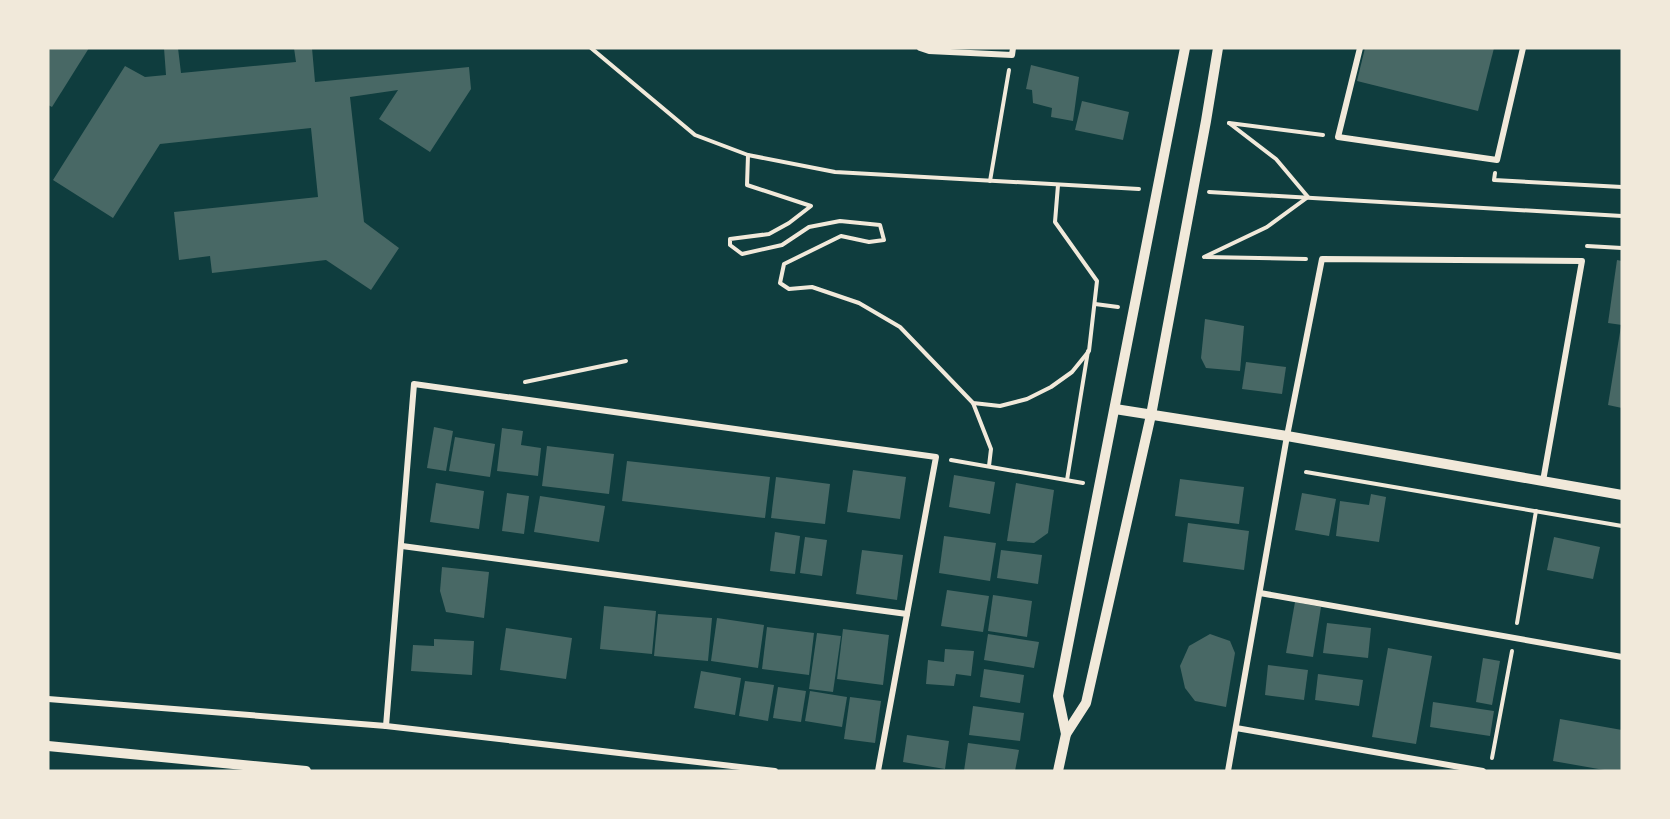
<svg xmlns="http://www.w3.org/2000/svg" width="1670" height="819" viewBox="0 0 1670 819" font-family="Poppins,sans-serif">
  <rect width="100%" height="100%" fill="#0f3d3e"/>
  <!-- building -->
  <g fill="#486865">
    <path d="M48 48H89L52 107 48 105Z"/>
    <path d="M164 48H178L181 73 296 62 294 48H312L315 82 469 67 471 89 430 152 379 119 398 90 350 97 364 222 399 248 371 290 326 260 212 273 210 256 179 260 174 212 318 197 311 128 160 144 113 218 53 180 125 66 145 77 166 75Z"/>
    <path d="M1365 48H1494L1478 111 1357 81Z"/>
    <path d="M1031 65 1079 77 1073 121 1051 117 1052 108 1033 103 1032 90 1026 89Z"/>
    <path d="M1082 101 1129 112 1123 140 1075 130Z"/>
    <path d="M1617 260 1622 261V325L1608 323Z"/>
    <path d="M1205 319 1244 326 1240 371 1206 368 1201 358Z"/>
    <path d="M1621 326H1622V408L1608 405Z"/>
    <path d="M1246 362 1286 367 1282 394 1242 389Z"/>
    <path d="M434 427 453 431 446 471 427 468Z"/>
    <path d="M502 428 523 431 521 445 541 448 538 476 497 471Z"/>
    <path d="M455 437 495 444 490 477 449 471Z"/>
    <path d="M547 446 614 454 609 494 542 486Z"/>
    <path d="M627 461 770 477 765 518 622 501Z"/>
    <path d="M853 470 906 477 900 519 847 512Z"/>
    <path d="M954 475 995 482 990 514 949 507Z"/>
    <path d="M776 477 830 484 825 524 771 518Z"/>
    <path d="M1180 479 1244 487 1239 524 1175 516Z"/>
    <path d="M436 483 484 491 479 529 430 522Z"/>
    <path d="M1016 483 1054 490 1048 533 1034 543 1007 541Z"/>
    <path d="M507 493 529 496 524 534 502 531Z"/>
    <path d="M1302 493 1336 499 1329 536 1295 530Z"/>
    <path d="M1371 494 1386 497 1379 542 1336 536 1340 501 1369 505Z"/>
    <path d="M540 496 605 506 599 542 534 532Z"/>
    <path d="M1188 523 1249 531 1244 570 1183 562Z"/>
    <path d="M775 532 800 536 795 574 770 571Z"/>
    <path d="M944 536 996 543 990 581 939 573Z"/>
    <path d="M805 537 827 540 822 576 800 573Z"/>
    <path d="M1554 537 1600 547 1593 579 1547 570Z"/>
    <path d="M862 550 903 555 897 600 856 594Z"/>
    <path d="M1001 550 1042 555 1038 584 997 578Z"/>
    <path d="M442 567 489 572 484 618 446 612 440 591Z"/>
    <path d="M947 590 989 596 983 632 941 626Z"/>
    <path d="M993 595 1032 601 1027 637 988 631Z"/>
    <path d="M1295 602 1321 607 1313 657 1286 653Z"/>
    <path d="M604 606 656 611 652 654 600 649Z"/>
    <path d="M658 614 712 618 708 661 654 656Z"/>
    <path d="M717 618 764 625 758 668 711 661Z"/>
    <path d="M1327 623 1371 628 1368 658 1323 653Z"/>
    <path d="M767 627 814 633 809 675 762 669Z"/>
    <path d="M506 628 572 638 566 679 500 670Z"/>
    <path d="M843 629 889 635 883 685 837 679Z"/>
    <path d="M817 633 841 636 833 692 809 689Z"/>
    <path d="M988 634 1039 642 1034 668 984 660Z"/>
    <path d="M1210 634 1230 641 1235 653 1226 707 1195 701 1185 688 1180 666 1189 646Z"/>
    <path d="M434 639 474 641 472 675 411 671 413 645 434 646Z"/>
    <path d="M1388 648 1432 656 1416 744 1372 737Z"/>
    <path d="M945 649 974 651 971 676 956 674 954 686 926 684 928 660 944 662Z"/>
    <path d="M1483 658 1500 661 1492 705 1476 702Z"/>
    <path d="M1268 665 1308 670 1304 700 1265 695Z"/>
    <path d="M984 669 1024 675 1020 703 980 697Z"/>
    <path d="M701 671 741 678 735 715 694 708Z"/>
    <path d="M1318 674 1363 680 1359 706 1315 700Z"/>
    <path d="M745 681 774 685 768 721 739 716Z"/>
    <path d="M778 687 806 691 801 722 773 718Z"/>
    <path d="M810 691 847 697 842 727 805 721Z"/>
    <path d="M850 697 881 701 875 743 844 739Z"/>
    <path d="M1433 702 1494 711 1490 736 1430 727Z"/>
    <path d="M973 706 1024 713 1020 741 969 735Z"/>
    <path d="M1560 719 1622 730V771H1610L1553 761Z"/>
    <path d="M907 735 949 741 945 769 903 762Z"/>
    <path d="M968 743 1019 750 1015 771H964Z"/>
  </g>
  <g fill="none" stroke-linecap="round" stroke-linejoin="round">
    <!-- path -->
    <g stroke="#f1e9da" stroke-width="4">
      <path d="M591 48 695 135 748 155 835 172 1139 189"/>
      <path d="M1229 123 1323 135"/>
      <path d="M748 155 747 185 811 206 789 223 769 234 730 239V245L742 254 782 245 809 227 840 221 880 225 884 240 869 242 841 236 784 264 780 283 789 289 812 287 859 303 900 327 973 403 1000 406 1027 399 1051 387 1072 372 1089 351 1097 281 1055 222 1058 185"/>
      <path d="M1495 173 1494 180 1622 187"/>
      <path d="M990 181 1009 70"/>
      <path d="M1209 192 1622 216"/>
      <path d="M1587 246 1622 248"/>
      <path d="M1204 257 1267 227 1308 197 1276 159 1229 123"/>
      <path d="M1206 257 1306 259"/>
      <path d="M1095 304 1118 307"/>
      <path d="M525 382 626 361"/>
      <path d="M973 403 991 449 989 466"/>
      <path d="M951 460 1083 483"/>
      <path d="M1306 472 1622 526"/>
      <path d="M1067 480 1088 351"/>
      <path d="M1517 623 1536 511"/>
      <path d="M1492 758 1512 651"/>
    </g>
    <!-- minor -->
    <g stroke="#f1e9da" stroke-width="6">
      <path d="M920 48 929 51 1012 55 1013 48"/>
      <path d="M1360 48 1338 137 1497 160 1523 48"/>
      <path d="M402 546 907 614"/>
      <path d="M1260 593 1622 657"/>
      <path d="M48 699 386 726 775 771"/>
      <path d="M386 726 414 384 936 457 878 771"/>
      <path d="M1236 728 1483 771"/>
      <path d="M1228 771 1287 436 1322 259 1582 261 1543 481"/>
    </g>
    <!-- tertiary -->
    <g stroke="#f1e9da" stroke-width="10">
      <path d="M1115 409 1287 436 1622 495"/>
      <path d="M1066 734 1058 696 1185 48"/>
      <path d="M48 746 306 771"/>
      <path d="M1058 771 1066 734 1086 703 1151 415 1206 121 1218 48"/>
    </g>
  </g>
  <!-- border -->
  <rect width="1670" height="819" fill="none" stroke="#f1e9da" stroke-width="99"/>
</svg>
